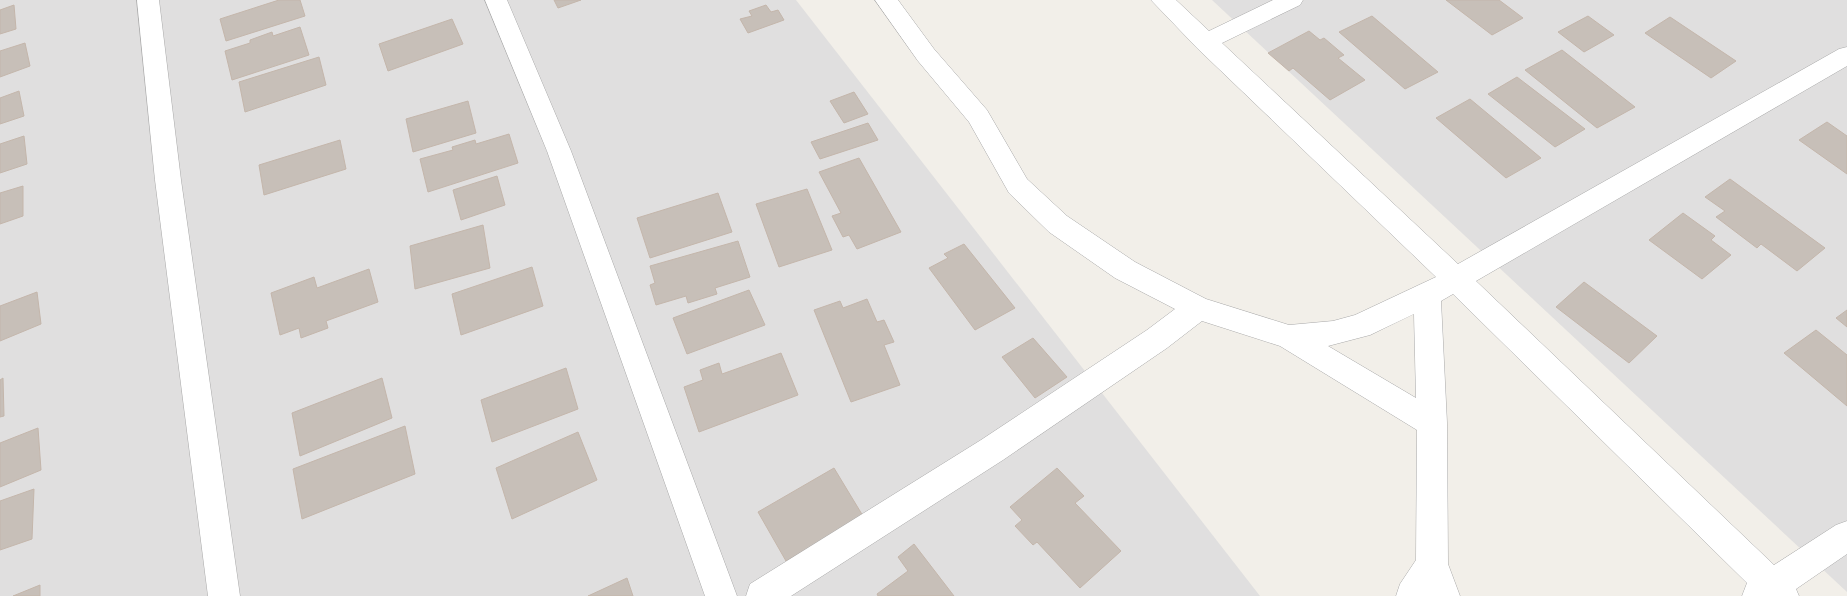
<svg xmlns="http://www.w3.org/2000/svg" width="1847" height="596" viewBox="0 0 1847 596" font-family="Signika,sans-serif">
  <rect width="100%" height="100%" fill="#f2efe9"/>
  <!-- residential -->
  <g fill="#e0dfdf">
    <path d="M0 0H796L1260 596H0Z"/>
    <path d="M1212 0H1847V592Z"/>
  </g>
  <!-- building -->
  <g fill="#c7bfb8" stroke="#c4b6ab">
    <path d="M279 0H300L305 16 226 41 220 19Z"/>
    <path d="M554 0H581L558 8Z"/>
    <path d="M1446 0H1499L1523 18 1492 35Z"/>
    <path d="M14 5 16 29 0 34V10Z"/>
    <path d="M766 5 771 12 778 10 784 20 748 33 740 19 752 16 749 11Z"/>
    <path d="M1372 16 1438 72 1405 89 1339 32Z"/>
    <path d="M1588 16 1614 35 1584 52 1558 32Z"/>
    <path d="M1670 17 1736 61 1711 78 1645 33Z"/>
    <path d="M452 19 463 44 388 71 379 44Z"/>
    <path d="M300 27 309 55 232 80 225 51 250 43V40L272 32 273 36Z"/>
    <path d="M1309 31 1320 40 1324 38 1344 55 1338 58 1365 80 1330 100 1293 68 1289 71 1268 53Z"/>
    <path d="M25 43 30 66 0 77V51Z"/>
    <path d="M1562 50 1635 107 1597 128 1525 70Z"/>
    <path d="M319 57 326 85 245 112 239 82Z"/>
    <path d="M1517 77 1585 129 1555 147 1488 94Z"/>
    <path d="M19 91 24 116 0 124V98Z"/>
    <path d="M854 92 868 114 844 123 830 101Z"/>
    <path d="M1470 99 1541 158 1506 178 1436 118Z"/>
    <path d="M468 101 476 133 413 152 406 119Z"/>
    <path d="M1827 122 1847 136V174L1799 140Z"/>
    <path d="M868 123 878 140 820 159 811 142Z"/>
    <path d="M509 134 518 163 428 192 420 159 453 150 452 147 475 140 476 144Z"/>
    <path d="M24 136 27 164 0 173V144Z"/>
    <path d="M340 140 346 169 264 195 259 165Z"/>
    <path d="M859 158 901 232 857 249 849 235 843 237 832 216 841 213 819 172Z"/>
    <path d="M497 176 505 205 461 220 453 190Z"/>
    <path d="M1730 179 1825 248 1797 271 1761 244 1757 248 1716 217 1725 211 1705 197Z"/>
    <path d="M23 186V216L0 224V193Z"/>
    <path d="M807 189 832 250 779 267 756 204Z"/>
    <path d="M718 193 732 232 650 258 637 218Z"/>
    <path d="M1683 213 1715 236 1711 240 1731 255 1702 279 1649 240Z"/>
    <path d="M483 225 490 268 415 289 410 246Z"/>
    <path d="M738 241 750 277 715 288 717 294 688 303 686 296 656 305 650 285 655 283 650 266Z"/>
    <path d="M964 244 1015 308 975 330 929 268 948 258 944 254Z"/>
    <path d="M532 267 543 306 461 335 452 294Z"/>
    <path d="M369 269 378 302 326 321 328 328 301 338 299 328 280 335 271 293 314 277 317 288Z"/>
    <path d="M1584 282 1657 336 1629 363 1556 307Z"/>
    <path d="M749 290 765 325 687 354 673 318Z"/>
    <path d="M37 292 41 324 0 341V306Z"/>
    <path d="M867 299 877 322 884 320 894 342 884 345 900 385 851 402 814 310 840 301 843 308Z"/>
    <path d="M1847 310V327L1836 318Z"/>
    <path d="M1816 330 1847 355V406L1784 353Z"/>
    <path d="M1033 338 1067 377 1035 398 1002 357Z"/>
    <path d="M781 353 798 395 699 432 684 387 703 380 700 370 719 363 722 374Z"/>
    <path d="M566 368 578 409 492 442 481 400Z"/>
    <path d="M3 378 4 416 0 417V380Z"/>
    <path d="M382 378 392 418 300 456 292 413Z"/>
    <path d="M405 426 415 474 302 519 293 469Z"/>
    <path d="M38 428 41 470 0 487V443Z"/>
    <path d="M578 432 597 480 512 519 496 468Z"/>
    <path d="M834 468 863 516 786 561 758 512Z"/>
    <path d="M1057 468 1084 496 1075 503 1121 551 1080 588 1037 542 1033 545 1015 526 1022 520 1010 507Z"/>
    <path d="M34 489 32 539 0 550V501Z"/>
    <path d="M914 544 954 596H878L877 594 908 571 898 557Z"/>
    <path d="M627 578 633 596H588Z"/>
    <path d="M40 585V596H13Z"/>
  </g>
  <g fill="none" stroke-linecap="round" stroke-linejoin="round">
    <defs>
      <g id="minor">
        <path d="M137 0H159L181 180 240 596H208L155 180Z"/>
        <path d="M485 0H507L571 151 737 596H705L547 151Z"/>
        <path d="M875 0H898L934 49 987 110 1027 179 1067 216 1135 262 1206 299 1289 325 1333 321 1355 315 1436 277 1197 48 1151 0H1176L1209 31 1273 0H1303L1300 5 1222 43 1458 264 1839 49 1847 47V66L1476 281 1774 565 1836 525 1847 521V554L1796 589 1799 596H1742L1747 583 1453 294 1441 301 1447 423 1448 564 1460 596H1396L1400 584 1416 560 1417 430 1280 346 1202 321 1167 348 1003 460 791 596H746L750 584 981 440 1147 330 1175 309 1115 278 1049 232 1009 193 969 122 918 61ZM1414 314 1416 398 1328 346 1370 335Z"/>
      </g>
    </defs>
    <!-- minor casing -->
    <use href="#minor" stroke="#a9a9a9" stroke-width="1"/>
    <!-- minor -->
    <use href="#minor" fill="#fff" fill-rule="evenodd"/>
  </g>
</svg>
